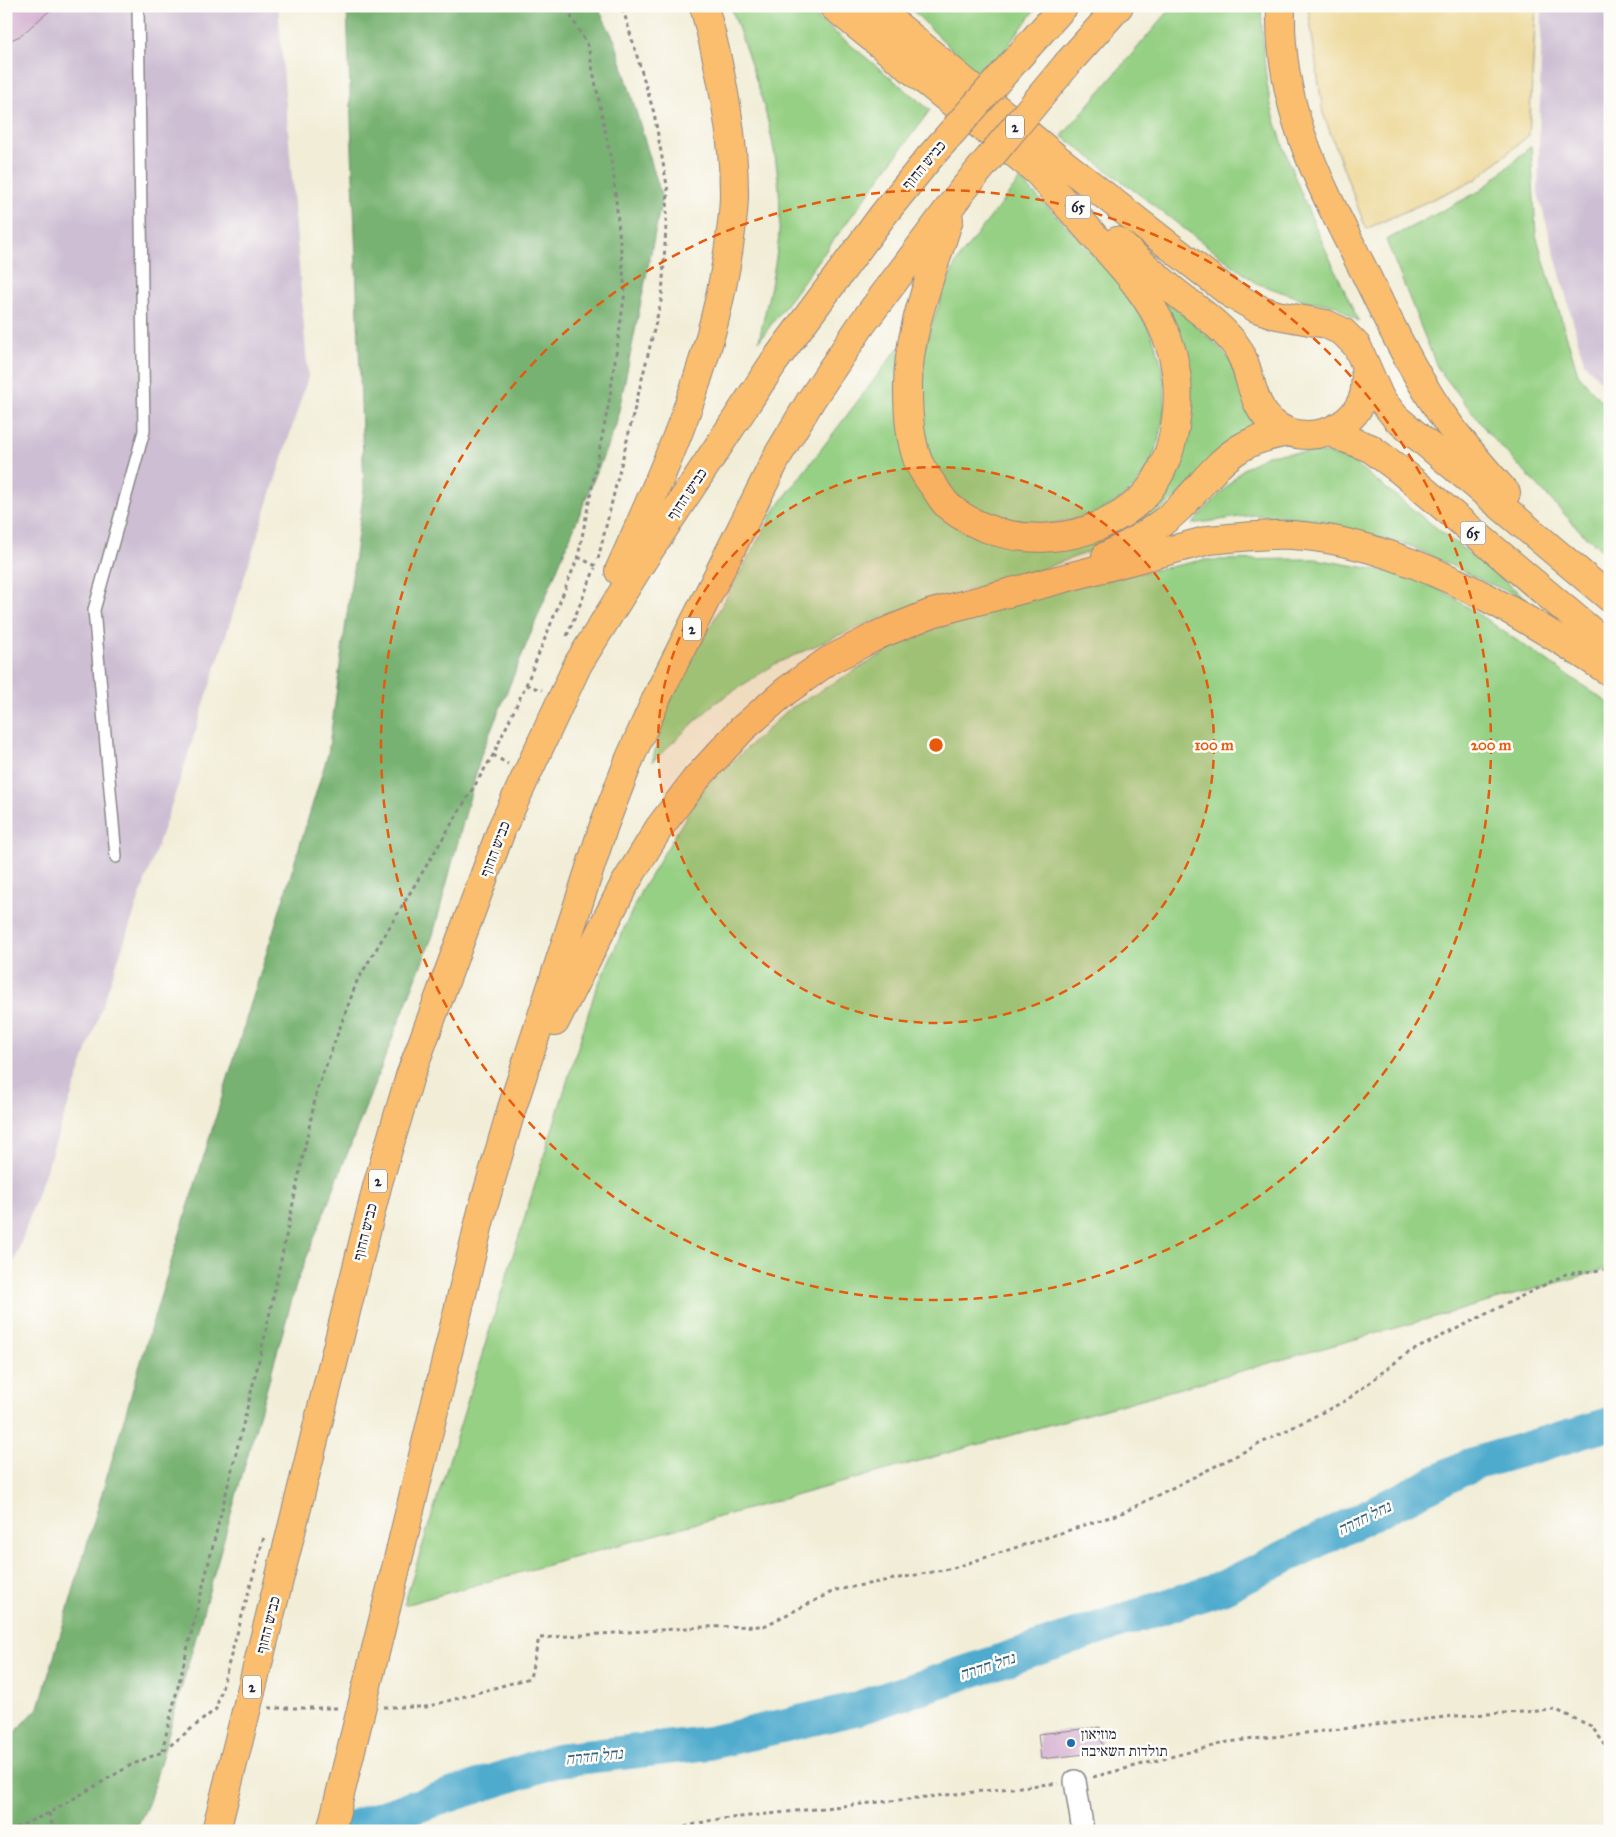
<svg xmlns="http://www.w3.org/2000/svg" width="1616" height="1837" viewBox="0 0 1616 1837" font-family="'IM FELL Great Primer','Frank Ruhl Libre',serif">
  <rect width="100%" height="100%" fill="#fdfcf7"/>
  <filter id="ink" filterUnits="userSpaceOnUse"><feTurbulence type="fractalNoise" baseFrequency=".02" numOctaves="2"/><feDisplacementMap in="SourceGraphic" scale="10" xChannelSelector="R" yChannelSelector="G"/><feConvolveMatrix kernelMatrix="1 2 1 2 8 2 1 2 1" color-interpolation-filters="sRGB"/></filter>
  <filter id="wash" filterUnits="userSpaceOnUse"><feTurbulence type="fractalNoise" baseFrequency=".0096" numOctaves="4" result="noise"/><feDisplacementMap in="SourceGraphic" scale="20" xChannelSelector="R" yChannelSelector="G"/><feGaussianBlur stdDeviation="1.12" result="paint"/><feColorMatrix in="noise" values="0 0 0 0 0 0 0 0 0 0 0 0 0 0 0 0 0 1.4 0 .05"/><feComposite in="paint" operator="in"/></filter>
  <g filter="url(#wash)">
    <rect width="100%" height="100%" fill="#f1edd7"/>
    <!-- industrial -->
    <g fill="#cdbed3">
      <path d="M6 6H278L308 377 181 777 6 1286Z"/>
      <path d="M1542 6H1610V392L1584 362 1538 193Z"/>
    </g>
    <!-- green -->
    <g fill="#96d084" stroke="#5c7960">
      <path d="M730 6H803L930 110 759 341C765 311 773 281 777 251 787 184 769 115 747 53 741 37 737 21 730 6Z"/>
      <path d="M908 6H1038L984 77 972 69Z"/>
      <path d="M1173 6H1261C1263 43 1264 85 1275 120 1296 190 1329 256 1359 322L1335 305 1307 301 1256 283 1062 136Z"/>
      <path d="M1531 146 1536 235 1578 374 1610 412V557L1583 534 1489 434 1437 367 1386 240 1480 191Z"/>
      <path d="M1020 179C1063 224 1131 283 1154 341 1166 369 1168 405 1160 435 1155 454 1147 474 1133 488 1089 530 1003 540 957 496 953 492 949 485 946 481 941 474 934 466 931 458 920 432 920 381 923 353 925 345 929 336 931 327 938 306 946 283 956 263 961 254 969 246 975 237 990 218 1005 199 1020 179Z"/>
      <path d="M1154 289 1213 341 1234 364 1262 423 1143 526 1097 549 1042 569 907 608 837 636 775 664 715 703 652 762 668 703 774 511 899 347 907 468 1047 551 1179 460Z"/>
      <path d="M1284 453H1325L1350 460 1527 599 1485 582 1413 547 1314 519 1253 515 1192 524 1243 469 1267 455Z"/>
      <path d="M1315 559 1409 575 1450 595 1610 704V1268L404 1605 595 992 641 891 703 789 788 710 915 635 1059 590 1203 560Z"/>
    </g>
    <!-- forest -->
    <path fill="#78b272" stroke="#4d6a56" d="M347 6H597L615 41 662 198 616 425 481 755 433 935 297 1282 149 1802 135 1831H6V1742L39 1707 152 1324 328 754 364 489Z"/>
    <!-- sand -->
    <path fill="#eeda9e" stroke="#887e6c" d="M1308 6H1536L1529 135 1475 180 1366 229 1323 113Z"/>
    <g fill="none" stroke-linecap="round" stroke-linejoin="round">
      <!-- river -->
      <path stroke="#50abce" stroke-width="34" d="M341 1831 558 1760 709 1743 855 1709 1224 1587 1473 1464 1610 1424"/>
    </g>
    <g id="blocks">
      <!-- building -->
      <g fill="#d3adcf">
        <path d="M6 6H55L20 36 6 42Z"/>
        <path d="M1100 1727 1103 1752 1041 1759 1038 1734Z"/>
      </g>
    </g>
  </g>
  <g filter="url(#ink)">
    <use href="#blocks" fill-opacity="0" stroke="#8a8889" stroke-width="1"/>
    <g fill="none" stroke-linecap="round" stroke-linejoin="round">
      <defs>
        <path id="lane" d="M116 857 94 610 144 431 138 6"/>
        <path id="street" d="M1075 1781 1083 1831"/>
        <g id="highway">
          <path d="M833 6 1049 181"/>
          <path d="M874 6 1058 159 1231 294 1256 308 1277 315 1326 324 1343 332 1357 346 1380 398 1396 418 1610 598"/>
          <path d="M1281 6C1278 107 1318 180 1362 267 1389 321 1414 377 1450 426 1467 449 1486 471 1506 493"/>
          <path d="M1029 45 1064 6"/>
          <path d="M1068 63 1119 6"/>
          <path d="M949 219C932 274 907 332 908 390 908 413 910 440 918 461 922 470 929 480 935 488 939 494 943 501 948 506 1003 552 1092 547 1143 497 1162 477 1173 447 1176 419 1180 392 1177 361 1166 335 1151 298 1122 266 1095 237 1075 214 1055 192 1035 169"/>
          <path d="M1117 241C1136 258 1155 275 1174 291 1194 307 1218 323 1234 343 1253 368 1248 404 1274 424 1304 447 1353 432 1364 395 1366 385 1366 376 1365 365"/>
          <path d="M1329 432 1370 448 1401 471 1610 647"/>
          <path d="M1106 556C1132 543 1157 529 1179 508 1199 489 1215 464 1239 449 1254 439 1272 435 1289 432"/>
          <path d="M619 571C664 472 708 373 726 265 730 241 734 217 734 193 734 132 720 65 704 6"/>
          <path d="M555 1022 623 887 659 828 696 779 742 729 786 691 828 661 878 635 932 613 1209 540C1236 537 1264 534 1292 535 1403 541 1519 612 1610 672"/>
          <path d="M288 1544 378 1183 410 1076 502 828 578 664 643 560 774 362 883 215 929 158"/>
          <path d="M395 1572 482 1211 511 1111 604 825 630 758 658 695 778 455 811 400 862 324 962 191"/>
        </g>
      </defs>
      <!-- lane casing -->
      <use href="#lane" stroke="#8a8889" stroke-width="14"/>
      <!-- street casing -->
      <use href="#street" stroke="#8a8889" stroke-width="24"/>
      <!-- highway casing -->
      <use href="#highway" stroke="#8a8889" stroke-width="30"/>
      <!-- path -->
      <g stroke="#8a8889" stroke-width="3" stroke-dasharray="4 4" stroke-linecap="butt">
        <path d="M578 557 596 566"/>
        <path d="M598 559 662 297 668 191 654 113 622 6"/>
        <path d="M567 636 595 568"/>
        <path d="M526 685 542 690"/>
        <path d="M493 755 508 764"/>
        <path d="M384 1707H426L530 1678 539 1638 704 1627 764 1626 836 1590 953 1568 1122 1513 1347 1400 1406 1354 1566 1274 1610 1269"/>
        <path d="M269 1708H338"/>
        <path d="M162 1751 264 1340 317 1090 357 981 493 755 526 685 578 557 609 402 625 292 613 170 588 46 565 6"/>
        <path d="M1093 1777 1228 1742 1454 1716 1556 1710 1591 1726 1610 1751"/>
        <path d="M49 1813 54 1831"/>
        <path d="M8 1831 49 1813 131 1765 162 1752 216 1709 264 1537"/>
        <path d="M669 1831 712 1820 1058 1783"/>
      </g>
      <!-- lane -->
      <use href="#lane" stroke="#fff" stroke-width="11"/>
      <!-- street -->
      <use href="#street" stroke="#fff" stroke-width="21"/>
      <!-- highway -->
      <use href="#highway" stroke="#fbbd6e" stroke-width="28"/>
      <defs>
        <g id="highway-bridge">
          <path d="M929 158 1029 45"/>
          <path d="M962 191 1068 63"/>
          <path d="M216 1831 288 1544"/>
          <path d="M331 1831 395 1572"/>
        </g>
      </defs>
      <!-- highway-bridge casing -->
      <use href="#highway-bridge" stroke="#8a8889" stroke-width="30" stroke-linecap="butt"/>
      <!-- highway-bridge -->
      <use href="#highway-bridge" stroke="#fbbd6e" stroke-width="28"/>
    </g>
  </g>
  <!-- distance rings -->
  <circle cx="936" cy="745" r="278" fill="#e8590c" fill-opacity=".12"/>
  <g fill="none" stroke="#e8590c" stroke-width="2.5" stroke-dasharray="9 6">
    <circle cx="936" cy="745" r="278"/>
    <circle cx="936" cy="745" r="555"/>
  </g>
  <!-- markers -->
  <circle fill="#1f6fb2" stroke="#fdfcf7" stroke-width="2" cx="1071" cy="1743" r="5"/>
  <g text-anchor="middle" dominant-baseline="central" stroke-width="5" stroke-linejoin="round" paint-order="stroke">
    <!-- shield labels -->
    <g fill="#fdfcf7" stroke="#646373" stroke-width="1">
      <rect x="1006" y="115.5" width="18" height="23" rx="4"/>
      <rect x="1065.5" y="195.5" width="25" height="23" rx="4"/>
      <rect x="1460.5" y="521.5" width="25" height="23" rx="4"/>
      <rect x="683" y="617.5" width="18" height="23" rx="4"/>
      <rect x="369" y="1169.5" width="18" height="23" rx="4"/>
      <rect x="243" y="1675.5" width="18" height="23" rx="4"/>
    </g>
    <g font-size="14" font-weight="bold" fill="#22223b">
      <text x="1015" y="127">2</text>
      <text x="1078" y="207">65</text>
      <text x="1473" y="533">65</text>
      <text x="692" y="629">2</text>
      <text x="378" y="1181">2</text>
      <text x="252" y="1687">2</text>
    </g>
    <!-- street labels -->
    <g font-size="15" fill="#22223b" stroke="#fdfcf7">
      <text transform="translate(924 165) rotate(-50)">כביש החוף</text>
      <text transform="translate(687 494) rotate(-56)">כביש החוף</text>
      <text transform="translate(495 849) rotate(-69)">כביש החוף</text>
      <text transform="translate(365 1232) rotate(-76)">כביש החוף</text>
      <text transform="translate(268 1625) rotate(-76)">כביש החוף</text>
    </g>
    <!-- poi labels -->
    <g font-size="15" fill="#22223b" stroke="#fdfcf7" text-anchor="start">
      <text x="1081" y="1734">מוזיאון<tspan x="1081" dy="17">תולדות השאיבה</tspan></text>
    </g>
    <!-- water labels -->
    <g font-size="16" font-style="italic" fill="#37607d" stroke="#fdfcf7">
      <text transform="translate(1364 1518) rotate(-26)">נחל חדרה</text>
      <text transform="translate(987 1666) rotate(-18)">נחל חדרה</text>
      <text transform="translate(594 1756) rotate(-6)">נחל חדרה</text>
    </g>
  </g>
  <circle cx="936" cy="745" r="8" fill="#e8590c" stroke="#fdfcf7" stroke-width="2.5"/>
  <g font-size="15" text-anchor="middle" font-weight="bold" fill="#e8590c" stroke="#fdfcf7" stroke-width="5" stroke-linejoin="round" paint-order="stroke">
    <text x="1214" y="750">100 m</text>
    <text x="1491" y="750">200 m</text>
  </g>
  <!-- margin -->
  <rect width="1616" height="1837" fill="none" stroke="#fdfcf7" stroke-width="25"/>
</svg>
